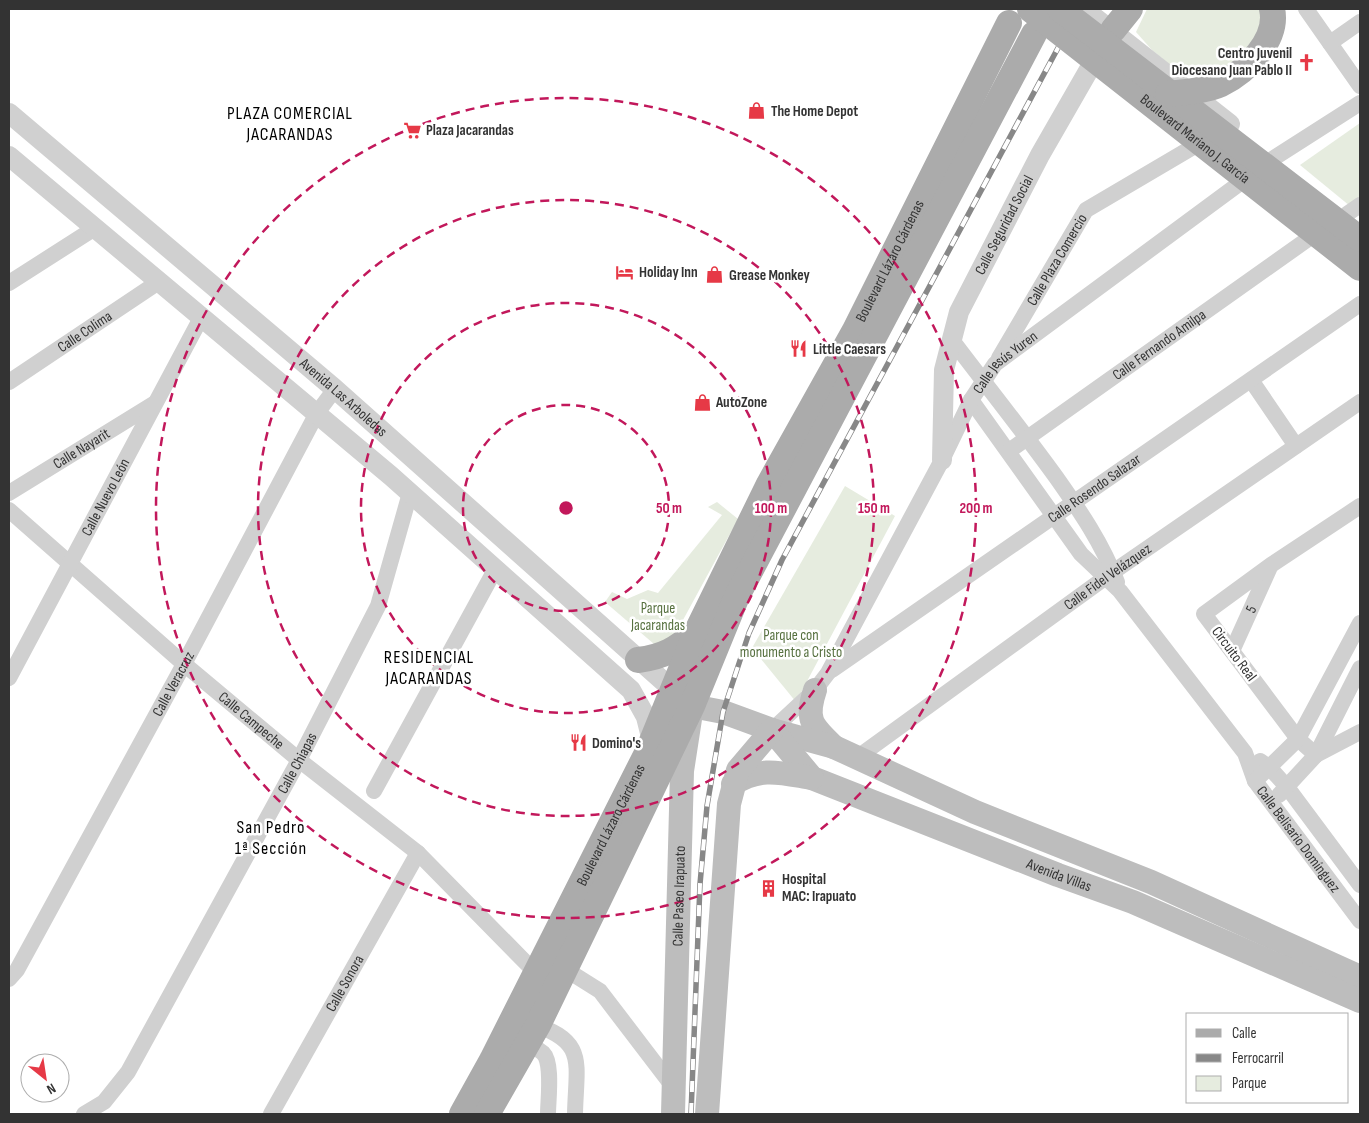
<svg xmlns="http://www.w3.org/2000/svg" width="1369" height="1123" viewBox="0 0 1369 1123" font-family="'Sofia Sans Condensed',sans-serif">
  <rect width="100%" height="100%" fill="#fff"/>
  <!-- green -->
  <g fill="#e6ecdf">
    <path d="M1147 9H1261L1259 33 1230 67 1200 75 1180 73 1152 50 1136 32Z"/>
    <path d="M1360 123V199L1350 206 1300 165Z"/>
    <path d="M845 486 895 516 796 702 752 648Z"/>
    <path d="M717 502 738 519 671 642 661 650 605 602 612 592 627 599 648 590 658 593 722 515 708 507Z"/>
  </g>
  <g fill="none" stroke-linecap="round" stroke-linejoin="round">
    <!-- minor -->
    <g stroke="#d0d0d0" stroke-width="16">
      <path d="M1306 9 1360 86"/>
      <path d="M1330 43 1360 22"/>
      <path d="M1347 214 1360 205"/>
      <path d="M9 283 95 228"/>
      <path d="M952 340C986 385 1022 430 1056 477 1080 511 1102 543 1117 582"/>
      <path id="s1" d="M999 358 1086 210 1193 147"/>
      <path d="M1251 380 1296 446"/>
      <path id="s2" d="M9 382 160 281"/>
      <path id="s3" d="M971 400 1081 554 1120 591 1245 753 1255 781 1360 921"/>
      <path id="s4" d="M1009 451 1308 239"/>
      <path id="s5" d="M9 493 155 403"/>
      <path id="s6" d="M9 510 184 664 299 760 418 853 536 973"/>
      <path id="s7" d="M1232 651 1270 567"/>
      <path id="s8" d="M832 670 1360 304"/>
      <path id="s9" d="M9 678 202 316"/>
      <path id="s10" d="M772 730 815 690 828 673 942 460 971 400 995 364 1274 158 1360 103"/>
      <path d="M1316 755 1298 739 1204 614 1271 565 1360 506"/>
      <path d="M1316 755 1360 732"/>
      <path id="s11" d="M858 757 1113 572 1360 402"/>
      <path d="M1260 761 1269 767 1287 787 1360 885"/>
      <path d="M1255 781 1298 739 1360 623"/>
      <path d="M374 791 496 568"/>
      <path d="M1279 795 1316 755 1360 668"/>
      <path d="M565 969 600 991 674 1088"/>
      <path id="s12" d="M9 979 17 970 184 664 317 413 335 389"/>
      <path d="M530 1023C588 1041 576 1062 575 1114"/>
      <path d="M525 1046C531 1047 538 1048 543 1053 553 1063 548 1100 548 1114"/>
      <path id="s13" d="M84 1114 104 1102 128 1072 299 760 378 606 410 493"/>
      <path id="s14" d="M271 1114 418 853"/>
    </g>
    <!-- tertiary -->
    <g stroke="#d0d0d0" stroke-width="20">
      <path d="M1084 9 1230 124"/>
      <path id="s15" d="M9 113 335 389 672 689"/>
      <path d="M9 156 391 476 631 690 646 717 652 741"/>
      <path id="s16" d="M942 460 944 370 959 312 1040 155 1102 47"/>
    </g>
    <!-- secondary -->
    <g stroke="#bdbdbd" stroke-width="24">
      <path d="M815 690C805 720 812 726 834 747"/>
      <path d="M678 694 692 706 723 712 772 730 834 747 975 812 1151 882 1360 977"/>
      <path id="s17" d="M772 730 812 778 1058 875 1133 902 1360 1001"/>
      <path d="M733 784C761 766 781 773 812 778"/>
      <path id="s18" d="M673 1114 682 771 690 719"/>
      <path d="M707 1114 729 804 738 770 772 730"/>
    </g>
    <!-- primary -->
    <g stroke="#ababab" stroke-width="26">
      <path d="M1113 30 1130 9"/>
      <path d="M638 660C663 657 677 649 695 633"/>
      <path id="s19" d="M462 1114 492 1060 648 751 696 633 769 484 855 330 1009 23"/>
      <path d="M487 1114 538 1025 613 870 692 706 737 596 1034 34"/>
    </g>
    <defs>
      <path id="rail" d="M691 1114 700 884 707 806 723 712 749 633 782 560 1079 9"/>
    </defs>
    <!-- rail casing -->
    <use href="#rail" stroke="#888" stroke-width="5.5"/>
    <!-- rail -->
    <use href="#rail" stroke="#fff" stroke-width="4" stroke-dasharray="11" stroke-linecap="butt"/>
    <!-- primary-bridge -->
    <g stroke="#ababab" stroke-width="26">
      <path id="s20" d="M1030 9 1360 268"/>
      <path d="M1060 9 1360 239"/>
      <path d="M1168 94C1185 92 1205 91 1221 84 1246 72 1279 39 1272 9"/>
    </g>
  </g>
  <!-- distance rings -->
  <g fill="none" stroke="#c2185b" stroke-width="2.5" stroke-dasharray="9 6">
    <circle cx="566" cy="508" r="103"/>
    <circle cx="566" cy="508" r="205"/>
    <circle cx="566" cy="508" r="308"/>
    <circle cx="566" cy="508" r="410"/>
  </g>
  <!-- icons -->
  <defs>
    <symbol id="church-bare" viewBox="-9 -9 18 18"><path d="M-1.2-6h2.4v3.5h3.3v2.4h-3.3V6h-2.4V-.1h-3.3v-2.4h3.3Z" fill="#e63946" stroke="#fff" stroke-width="2.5" paint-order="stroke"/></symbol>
    <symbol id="shop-bare" viewBox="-9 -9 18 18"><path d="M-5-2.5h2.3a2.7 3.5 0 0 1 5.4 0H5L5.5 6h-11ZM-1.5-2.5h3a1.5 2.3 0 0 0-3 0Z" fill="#e63946" stroke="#fff" stroke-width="2.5" paint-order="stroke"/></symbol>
    <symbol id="supermarket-bare" viewBox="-9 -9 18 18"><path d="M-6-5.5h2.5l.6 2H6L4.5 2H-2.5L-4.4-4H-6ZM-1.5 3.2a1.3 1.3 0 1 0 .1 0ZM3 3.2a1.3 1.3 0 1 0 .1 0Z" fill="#e63946" stroke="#fff" stroke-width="2.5" paint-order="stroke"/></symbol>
    <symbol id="hotel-bare" viewBox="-9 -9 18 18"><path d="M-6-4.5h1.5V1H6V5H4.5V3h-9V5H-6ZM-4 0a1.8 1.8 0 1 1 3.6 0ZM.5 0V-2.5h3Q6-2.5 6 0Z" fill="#e63946" stroke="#fff" stroke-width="2.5" paint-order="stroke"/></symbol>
    <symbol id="restaurant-bare" viewBox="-9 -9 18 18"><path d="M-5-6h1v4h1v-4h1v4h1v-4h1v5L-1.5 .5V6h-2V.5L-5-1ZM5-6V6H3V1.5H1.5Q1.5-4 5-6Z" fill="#e63946" stroke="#fff" stroke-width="2.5" paint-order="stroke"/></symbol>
    <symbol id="building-bare" viewBox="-9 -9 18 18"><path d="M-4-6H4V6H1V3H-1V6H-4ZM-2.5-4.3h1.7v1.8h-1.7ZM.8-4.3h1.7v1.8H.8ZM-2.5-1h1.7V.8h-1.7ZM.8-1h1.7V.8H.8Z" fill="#e63946" stroke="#fff" stroke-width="2.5" paint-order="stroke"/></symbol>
  </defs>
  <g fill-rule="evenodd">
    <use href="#church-bare" x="1294" y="50" width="25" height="25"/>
    <use href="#shop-bare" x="744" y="98" width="25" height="25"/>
    <use href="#supermarket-bare" x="400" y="118" width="25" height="25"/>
    <use href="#hotel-bare" x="612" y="260" width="25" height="25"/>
    <use href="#shop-bare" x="702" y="262" width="25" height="25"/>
    <use href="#restaurant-bare" x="786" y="336" width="25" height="25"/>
    <use href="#shop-bare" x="690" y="390" width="25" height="25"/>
    <use href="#restaurant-bare" x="566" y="730" width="25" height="25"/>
    <use href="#building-bare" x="756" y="876" width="25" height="25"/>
  </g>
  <g text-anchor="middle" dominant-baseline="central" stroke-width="5" stroke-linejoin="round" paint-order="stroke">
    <!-- poi labels -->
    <g font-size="15" font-weight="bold" fill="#333" stroke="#fff" text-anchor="start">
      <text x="1292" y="53" text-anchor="end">Centro Juvenil<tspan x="1292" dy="17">Diocesano Juan Pablo II</tspan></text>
      <text x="771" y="111">The Home Depot</text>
      <text x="426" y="130">Plaza Jacarandas</text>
      <text x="639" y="272">Holiday Inn</text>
      <text x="729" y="275">Grease Monkey</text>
      <text x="813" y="349">Little Caesars</text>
      <text x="716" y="402">AutoZone</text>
      <text x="592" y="743">Domino's</text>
      <text x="782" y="879">Hospital<tspan x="782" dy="17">MAC: Irapuato</tspan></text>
    </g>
    <!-- street labels -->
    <g font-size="15" fill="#333" stroke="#fff">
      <text stroke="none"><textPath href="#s20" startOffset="210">Boulevard Mariano J. García</textPath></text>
      <text stroke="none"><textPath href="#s16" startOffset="248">Calle Seguridad Social</textPath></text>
      <text stroke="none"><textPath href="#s1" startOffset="114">Calle Plaza Comercio</textPath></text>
      <text stroke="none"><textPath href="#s19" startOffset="955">Boulevard Lázaro Cárdenas</textPath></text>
      <text stroke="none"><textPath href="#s2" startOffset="91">Calle Colima</textPath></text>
      <text stroke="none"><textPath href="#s4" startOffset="184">Calle Fernando Amilpa</textPath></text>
      <text stroke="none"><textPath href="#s10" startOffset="440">Calle Jesús Yuren</textPath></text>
      <text stroke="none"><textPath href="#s15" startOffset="439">Avenida Las Arboledas</textPath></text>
      <text stroke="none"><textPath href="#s5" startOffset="85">Calle Nayarit</textPath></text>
      <text stroke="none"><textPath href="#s8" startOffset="319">Calle Rosendo Salazar</textPath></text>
      <text stroke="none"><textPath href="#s9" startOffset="205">Calle Nuevo León</textPath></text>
      <text stroke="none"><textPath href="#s11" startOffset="308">Calle Fidel Velázquez</textPath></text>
      <text stroke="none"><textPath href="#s7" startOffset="46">5</textPath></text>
      <text transform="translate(1234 654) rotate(53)">Circuito Real</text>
      <text stroke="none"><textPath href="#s12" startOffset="338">Calle Veracruz</textPath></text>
      <text stroke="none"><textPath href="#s6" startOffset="321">Calle Campeche</textPath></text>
      <text stroke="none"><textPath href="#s13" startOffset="414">Calle Chiapas</textPath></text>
      <text stroke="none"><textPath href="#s19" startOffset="325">Boulevard Lázaro Cárdenas</textPath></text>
      <text stroke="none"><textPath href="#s3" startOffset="550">Calle Belisario Domínguez</textPath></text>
      <text stroke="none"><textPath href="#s17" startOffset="328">Avenida Villas</textPath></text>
      <text stroke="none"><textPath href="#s18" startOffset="218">Calle Paseo Irapuato</textPath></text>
      <text stroke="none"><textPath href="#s14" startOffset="150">Calle Sonora</textPath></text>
    </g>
    <!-- park labels -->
    <g font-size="15" fill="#56703f" stroke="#fff">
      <text x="658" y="608">Parque<tspan x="658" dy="17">Jacarandas</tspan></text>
      <text x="791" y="635">Parque con<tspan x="791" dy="17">monumento a Cristo</tspan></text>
    </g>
    <!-- quarter labels -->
    <g font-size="18" letter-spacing="1" fill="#000" stroke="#fff">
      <text x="290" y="113">PLAZA COMERCIAL<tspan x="290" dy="21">JACARANDAS</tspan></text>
      <text x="429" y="657">RESIDENCIAL<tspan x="429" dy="21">JACARANDAS</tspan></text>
      <text x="271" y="827">San Pedro<tspan x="271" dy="21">1ª Sección</tspan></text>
    </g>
  </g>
  <circle cx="566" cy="508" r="8" fill="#c2185b" stroke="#fff" stroke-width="2.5"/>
  <g font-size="15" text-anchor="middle" font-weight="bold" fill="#c2185b" stroke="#fff" stroke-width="5" stroke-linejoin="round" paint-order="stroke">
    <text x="669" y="513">50 m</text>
    <text x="771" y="513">100 m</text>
    <text x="874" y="513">150 m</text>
    <text x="976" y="513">200 m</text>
  </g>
  <!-- border -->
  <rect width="1369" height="1123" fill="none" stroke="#333333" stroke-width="20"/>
  <!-- legend -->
  <rect x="1186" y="1013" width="162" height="90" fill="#ffffff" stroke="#adadad"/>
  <rect x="1196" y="1029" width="25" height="8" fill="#ababab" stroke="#adadad"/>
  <text x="1232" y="1038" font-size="15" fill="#333333">Calle</text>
  <rect x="1196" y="1054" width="25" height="8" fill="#888888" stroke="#adadad"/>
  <text x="1232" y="1063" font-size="15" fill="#333333">Ferrocarril</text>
  <rect x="1196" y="1076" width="25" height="15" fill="#e6ecdf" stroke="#adadad"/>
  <text x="1232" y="1088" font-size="15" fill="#333333">Parque</text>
  <!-- north arrow -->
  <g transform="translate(45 1078) rotate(150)"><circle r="24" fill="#ffffff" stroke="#adadad"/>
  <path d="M0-4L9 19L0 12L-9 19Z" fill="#e63946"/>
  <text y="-8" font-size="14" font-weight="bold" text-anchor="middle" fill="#333333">N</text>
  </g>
</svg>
